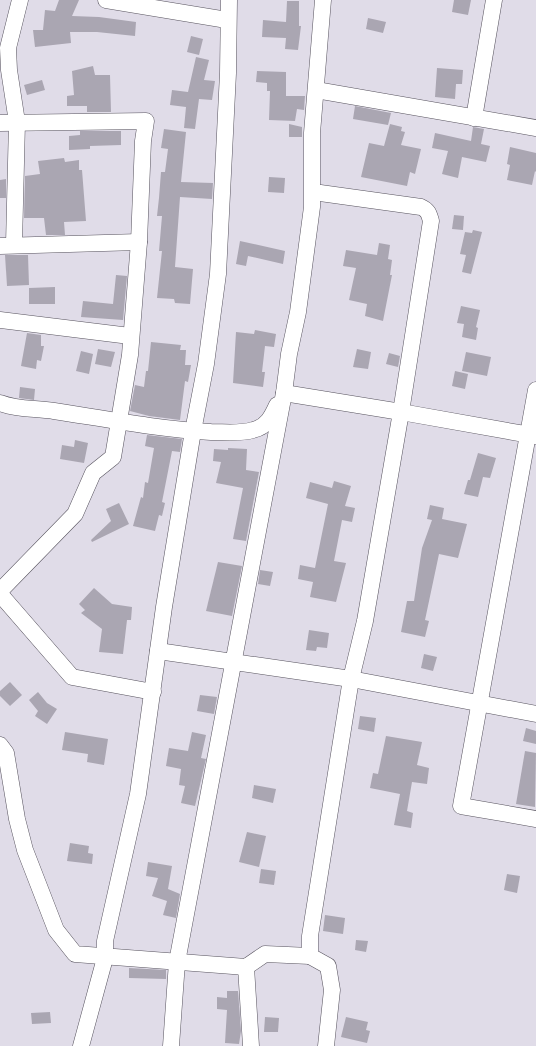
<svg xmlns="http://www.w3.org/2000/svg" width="536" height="1046" viewBox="0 0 536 1046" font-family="'Work Sans',sans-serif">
  <rect width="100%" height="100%" fill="#e0dce8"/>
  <!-- building -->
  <g fill="#aaa6b2">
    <path d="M59 0H79L72 16 99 17 136 22 135 36 97 32H70L71 43 35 47 33 30H43L45 10 55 11Z"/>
    <path d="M454 0H471L468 15 452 12Z"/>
    <path d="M287 1H299V26H301L298 50 285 49 286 38 262 37 263 20 286 22Z"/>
    <path d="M368 18 386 22 383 33 366 29Z"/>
    <path d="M191 36 203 39 199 55 187 52Z"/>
    <path d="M196 57 209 60 204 80 215 81 212 100 199 99 195 129 184 128 186 107 170 105 172 90 188 92Z"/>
    <path d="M93 66 95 75H110L111 112H87V106H67V96L74 95 72 71Z"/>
    <path d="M437 68 463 70 462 84H456L455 99 435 97Z"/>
    <path d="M257 71 286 72V96H305L304 110 297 109 295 121 269 120 270 91H267V83L256 82Z"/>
    <path d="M42 80 45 90 27 95 24 85Z"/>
    <path d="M355 106 391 113 388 125 353 119Z"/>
    <path d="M289 124 302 127V137H289Z"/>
    <path d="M390 124 402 127 401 131 405 132 401 145 421 149 415 174 410 172 407 186 361 177 369 143 384 146Z"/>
    <path d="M473 127 484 129 481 144 490 146 486 162 462 157 458 178 442 174 448 151 432 148 435 133 471 141Z"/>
    <path d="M164 129 186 132 181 182 213 183 212 199 180 197 175 267 193 269 190 304 175 303 174 299 157 298 162 251H159L162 216H157L159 198 161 172H165L168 149 161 148Z"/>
    <path d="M80 131H121V145L90 146V149L69 150V136L80 135Z"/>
    <path d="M510 147 536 153V172L535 171 532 185 507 180 510 165 507 164Z"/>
    <path d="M64 158 65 162 79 160V170H82L86 221 64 222 65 235H46L44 218H24L25 176 40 174 38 161Z"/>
    <path d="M269 177 285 178 284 193 268 192Z"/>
    <path d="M6 179V198H0V180Z"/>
    <path d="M454 215 464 216 463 230 452 229Z"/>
    <path d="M473 230 482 232 471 274 462 272 466 255 460 254 465 232 472 233Z"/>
    <path d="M240 241 285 251 283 264 248 256 246 266 236 264Z"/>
    <path d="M379 243 390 245 388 259 392 260 390 275H392L383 321 365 316 367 304 349 300 356 268 343 266 346 250 377 255Z"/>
    <path d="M5 255H28L29 285 7 286Z"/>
    <path d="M116 275 127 276 123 320 81 317 83 301 113 304Z"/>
    <path d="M55 287V304H29V288Z"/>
    <path d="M461 306 480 310 476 327 478 328 476 340 462 337 464 324 457 323Z"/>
    <path d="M255 330 276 334 274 347 265 346 262 372H265L263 387 233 383 236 332 254 334Z"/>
    <path d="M27 333 41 335V346H44L41 361 37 360 36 369 21 366Z"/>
    <path d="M151 342 181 345 180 350H186L185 365H191L188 382 185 381 180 420 149 416 130 411 135 385 144 387 146 371H148Z"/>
    <path d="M98 349 115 352 111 367 95 364Z"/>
    <path d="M357 349 371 352 368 369 353 367Z"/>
    <path d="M81 351 93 354 89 374 76 371Z"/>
    <path d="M466 352 491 357 487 376 462 371Z"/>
    <path d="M389 353 400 356 398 367 386 364Z"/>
    <path d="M455 371 468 374 465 389 452 386Z"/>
    <path d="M20 387 35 389 34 400 19 398Z"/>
    <path d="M147 435 182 439 180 452 172 451 162 502 165 503 162 516 159 515 155 531 133 526 141 497 143 498 145 482 148 483 154 448 145 446Z"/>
    <path d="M75 440 88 443 84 463 60 459 62 445 74 447Z"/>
    <path d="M228 448 247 449 246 470 259 472 246 541 233 539 243 488 216 483 221 462 213 461 214 449 228 450Z"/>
    <path d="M478 453 496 458 490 478 483 477 478 497 464 494 468 480H470Z"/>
    <path d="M334 481 351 486 345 506 355 508 352 522 342 520 334 561 346 563 336 602 310 597 313 582 298 579 300 565 315 568 328 504 306 498 310 482 332 488Z"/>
    <path d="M119 503 129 524 92 542 91 540 111 521 106 509Z"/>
    <path d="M430 505 444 508 442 519 467 524 458 558 439 554 425 620 429 621 425 637 401 632 407 601H414L422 548 432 520 427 519Z"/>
    <path d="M218 562 242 566 232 616 206 611Z"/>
    <path d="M260 570 273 572 270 586 258 584Z"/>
    <path d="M94 588 112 604 132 607 131 620H127L123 654 99 652 102 629 81 613 85 610 79 604Z"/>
    <path d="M309 630 329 633 327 648 317 647 316 651 306 650Z"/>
    <path d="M424 654 437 657 433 671 421 668Z"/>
    <path d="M10 682 22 695 10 706 0 696V691Z"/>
    <path d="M38 692 47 703 57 709 47 724 35 716 38 711 29 700Z"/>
    <path d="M200 695 217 697 214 714 197 711Z"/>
    <path d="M360 716 376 718 374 732 358 729Z"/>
    <path d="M526 728 536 731V744L523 741Z"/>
    <path d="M65 732 108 739 104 765 87 762 88 754 62 750Z"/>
    <path d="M192 732 206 735 201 758 206 759 195 806 181 803 185 786 179 785 181 769 166 766 169 748 188 751Z"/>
    <path d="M386 736 422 742 417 765 429 768 427 784 412 782 407 811 413 813 411 828 394 825 400 794 370 788 373 773 378 774Z"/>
    <path d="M525 751 536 753 535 807 516 804Z"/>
    <path d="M254 785 276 789 273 803 252 798Z"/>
    <path d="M247 832 266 836 259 867 239 862Z"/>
    <path d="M70 843 89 846 88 853 93 854 92 864 67 861Z"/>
    <path d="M148 862 172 866 168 889 180 894 176 918 163 915 167 901 152 896 158 878 146 876Z"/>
    <path d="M261 869 276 871 274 885 259 883Z"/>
    <path d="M507 874 520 876 517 893 504 890Z"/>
    <path d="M325 915 345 918 343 934 323 931Z"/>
    <path d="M356 940 368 941 366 952 355 950Z"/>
    <path d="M129 968 166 970V979L129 978Z"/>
    <path d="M227 991H238L241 1031 239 1044 225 1043 227 1010 217 1009V997L227 998Z"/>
    <path d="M50 1012 51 1023 32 1024 31 1013Z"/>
    <path d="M265 1017 279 1018 278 1032H264Z"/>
    <path d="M346 1017 368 1022 366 1030 370 1031 367 1043 341 1037Z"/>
  </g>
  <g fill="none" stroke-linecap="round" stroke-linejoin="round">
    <defs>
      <g id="street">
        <path d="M106 0 227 20"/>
        <path d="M316 90 536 128"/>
        <path d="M474 118 494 0"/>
        <path d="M0 123 146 121 143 141 139 242 130 355 113 457 93 473 75 514 0 591"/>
        <path d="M313 192 421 207C428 210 429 214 431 221L401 412 536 436"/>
        <path d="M14 244 17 122 9 70 8 48 20 0"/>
        <path d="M0 246 139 242"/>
        <path d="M0 320 130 336"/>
        <path d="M536 390 461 806 536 819"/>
        <path d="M284 393 401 412 365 621 351 679 310 936V956L328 966 332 990 326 1046"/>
        <path d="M0 403C18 410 35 408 54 411 106 419 158 429 211 432 225 432 240 434 253 430 267 427 272 416 277 405"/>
        <path d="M0 594 72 677 153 692"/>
        <path d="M158 651 351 679 536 714"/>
        <path d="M0 745 6 753 17 819 25 850 56 930 75 954 246 967 265 954 310 956"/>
        <path d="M246 967 251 1046"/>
        <path d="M81 1046 105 958V941L138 794 164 607 193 431 206 364 218 274 228 73 229 0"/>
        <path d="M171 1046 177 962 284 393 289 354 298 312 312 207V133L323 0"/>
      </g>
    </defs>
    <!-- street casing -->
    <use href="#street" stroke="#57535e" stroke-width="17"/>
    <!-- street -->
    <use href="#street" stroke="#fff" stroke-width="16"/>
  </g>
</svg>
